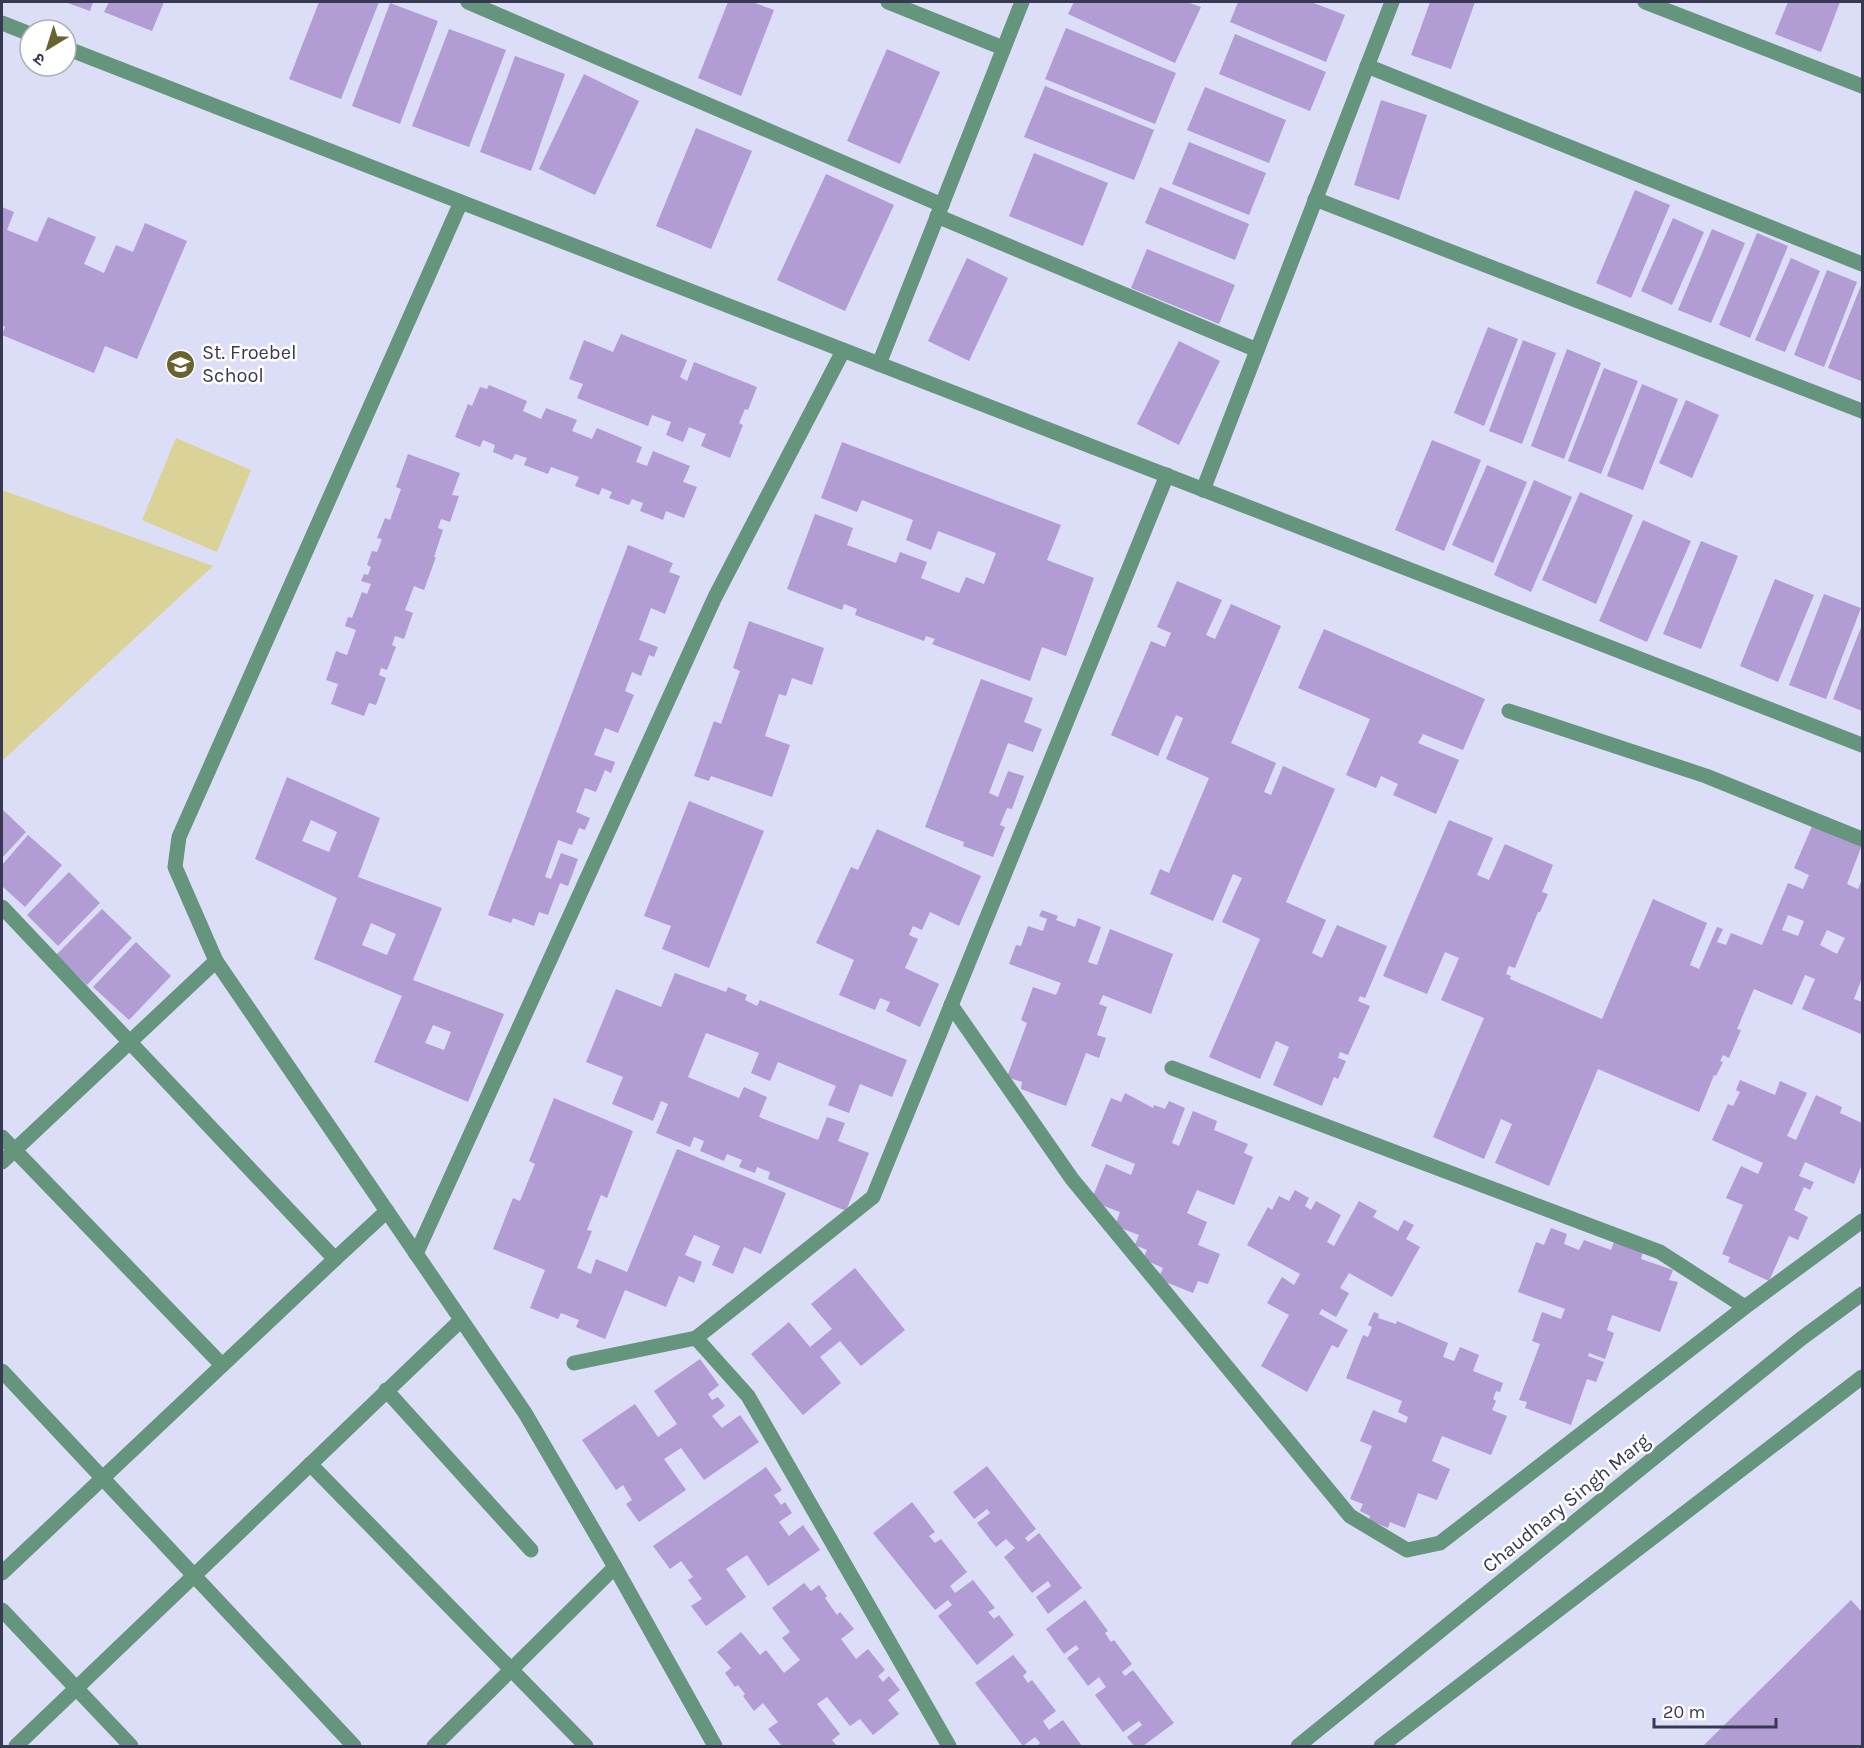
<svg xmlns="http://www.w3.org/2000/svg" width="1864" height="1748" viewBox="0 0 1864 1748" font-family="Karla,'Noto Sans Devanagari',sans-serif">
  <rect width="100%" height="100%" fill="#dcdef7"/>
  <!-- green -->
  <g fill="#dad297">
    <path d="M176 438 251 470 217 552 142 520Z"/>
    <path d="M2 490 213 566 2 761Z"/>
  </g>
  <!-- building -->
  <g fill="#b19cd4" fill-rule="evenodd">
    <path d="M65 2H93L90 11Z"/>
    <path d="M109 2H164L152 31 104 12Z"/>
    <path d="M319 2H379L341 99 289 79Z"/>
    <path d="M728 2H752L774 10 741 96 698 78Z"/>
    <path d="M1074 2H1187L1201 7 1175 63 1068 14Z"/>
    <path d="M1238 2H1311L1345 15 1326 62 1230 22Z"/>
    <path d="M1430 2H1475L1451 69 1411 55Z"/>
    <path d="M1788 2H1840L1821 52 1775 34Z"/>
    <path d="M390 3 438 21 400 124 352 106Z"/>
    <path d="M1066 28 1176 73 1155 124 1045 79Z"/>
    <path d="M449 29 506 50 469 147 412 126Z"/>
    <path d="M1235 34 1326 72 1310 111 1219 74Z"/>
    <path d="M887 49 940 72 900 164 847 141Z"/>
    <path d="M515 56 565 74 531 171 480 152Z"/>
    <path d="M584 74 639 101 595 195 539 169Z"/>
    <path d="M1045 86 1154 130 1134 180 1024 137Z"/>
    <path d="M1205 87 1286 120 1269 163 1187 130Z"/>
    <path d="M1381 100 1427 115 1399 200 1354 185Z"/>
    <path d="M696 128 752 151 711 249 656 226Z"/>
    <path d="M1189 142 1266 173 1249 215 1172 184Z"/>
    <path d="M1034 153 1108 183 1083 246 1009 216Z"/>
    <path d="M826 174 894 205 845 311 777 280Z"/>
    <path d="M1160 187 1249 224 1235 260 1145 223Z"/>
    <path d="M1635 190 1670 205 1631 298 1596 283Z"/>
    <path d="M2 207 14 212 7 230 37 242 48 217 96 237 84 264 104 273 116 245 133 252 145 223 187 241 137 359 105 346 94 373 2 335 5 327 2 325Z"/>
    <path d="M1673 218 1704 232 1672 305 1641 291Z"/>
    <path d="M1712 229 1745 243 1711 323 1678 310Z"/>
    <path d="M1757 233 1788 246 1750 338 1719 325Z"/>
    <path d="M1147 249 1235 285 1219 324 1131 288Z"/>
    <path d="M967 258 1008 278 969 361 928 341Z"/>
    <path d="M1791 258 1820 271 1785 352 1755 340Z"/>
    <path d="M1827 270 1857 282 1824 367 1794 355Z"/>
    <path d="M1862 283V378L1861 381 1828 368Z"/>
    <path d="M1488 327 1518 339 1484 426 1454 413Z"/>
    <path d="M621 334 687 360 680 377 687 381 694 362 757 387 748 410 745 409 739 423 743 425 730 458 701 446 706 434 689 427 683 442 666 435 671 422 652 415 648 426 577 398 583 384 569 379 584 340 613 352Z"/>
    <path d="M1523 340 1556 353 1522 444 1489 431Z"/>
    <path d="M1179 341 1220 361 1179 445 1137 424Z"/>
    <path d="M1567 349 1601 363 1564 459 1531 446Z"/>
    <path d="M1604 368 1638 381 1601 474 1568 461Z"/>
    <path d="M1642 384 1678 399 1643 490 1607 476Z"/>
    <path d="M489 385 527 401 523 411 541 419 546 408 577 420 572 431 592 439 597 428 642 447 636 462 647 466 653 451 690 466 683 482 697 487 684 518 666 511 663 520 640 511 643 503 632 499 629 505 609 498 612 492 602 488 599 495 575 486 579 477 551 467 548 474 524 465 527 458 515 454 512 460 493 452 495 445 483 440 480 447 455 437 468 404 472 406 480 387 487 389Z"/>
    <path d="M1686 400 1719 415 1692 478 1659 463Z"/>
    <path d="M1432 440 1481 460 1444 551 1395 530Z"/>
    <path d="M842 442 1061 525 1047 560 1094 578 1066 656 1042 647 1030 681 932 644 935 639 926 636 924 641 855 615 857 609 844 604 842 610 787 589 815 514 853 528 847 545 896 563 900 552 927 562 921 578 959 593 966 577 984 584 996 553 938 531 931 550 906 540 913 520 862 500 857 512 821 498Z"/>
    <path d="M408 454 460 473 452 495 459 496 450 522 441 519 438 528 443 530 434 557H436L424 590 414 586 405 610 413 613 404 639 395 636 392 645 396 647 387 670 381 668 379 675 386 678 376 705 369 703 364 716 331 704 338 684 326 680 336 651 347 655 356 630 345 626 348 617 352 618 362 592 367 594 371 584 361 581 364 574 368 575 371 567 367 565 372 551 377 552 382 539 377 538 385 518 390 520 401 489 396 487Z"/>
    <path d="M1487 465 1527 482 1493 563 1452 545Z"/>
    <path d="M1534 480 1572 497 1531 592 1494 575Z"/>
    <path d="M1580 492 1633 515 1596 604 1542 580Z"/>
    <path d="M1643 520 1691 541 1647 642 1599 621Z"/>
    <path d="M1701 541 1738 556 1701 649 1663 634Z"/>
    <path d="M628 545 673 563 669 572 680 576 665 614 651 608 639 640 658 647 654 657 649 655 641 676 632 672 625 691 634 695 618 733 605 728 594 755 615 762 611 773 605 770 596 792 585 788 576 812 590 818 585 830 579 828 572 845 558 840 545 877 551 879 561 853 578 859 568 886 560 883 548 915 539 912 534 926 513 918 511 923 488 915Z"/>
    <path d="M1775 579 1814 595 1778 682 1740 666Z"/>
    <path d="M1177 581 1222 600 1206 635 1215 639 1231 604 1281 626 1231 743 1276 763 1264 792 1271 795 1283 766 1335 789 1286 902 1326 920 1312 953 1322 958 1337 925 1387 946 1365 998 1360 996 1358 1001 1370 1006 1348 1055 1340 1052 1338 1058 1346 1061 1338 1079 1334 1077 1322 1106 1273 1085 1289 1047 1276 1041 1260 1079 1209 1057 1260 939 1222 922 1242 878 1233 874 1213 921 1150 894 1160 869 1169 873 1209 778 1166 759 1183 718 1176 715 1158 756 1111 735 1151 641 1165 647 1171 633 1157 627Z"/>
    <path d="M1824 594 1861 608 1826 699 1789 685Z"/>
    <path d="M749 621 824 648 812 685 792 678 786 696 779 694 765 736 790 745 772 797 711 776 709 781 694 776 714 721 721 724 740 671 733 668Z"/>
    <path d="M1862 625V711L1833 699Z"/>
    <path d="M1324 629 1485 699 1463 750 1423 734 1418 743 1459 760 1436 814 1393 795 1398 784 1381 776 1376 788 1346 775 1370 719 1298 688Z"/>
    <path d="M981 679 1033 698 1024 722 1042 729 1033 752 1008 743 989 793 998 797 1008 771 1024 776 1012 809 1007 808 1000 825 1005 827 993 857 963 846 964 842 925 827Z"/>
    <path d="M287 777 380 818 358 877 442 908 413 980 504 1014 468 1102 374 1062 402 996 314 959 337 898 255 859ZM311 820 337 832 329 852 302 841ZM371 923 396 934 387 955 362 945ZM433 1025 451 1032 444 1050 425 1043Z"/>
    <path d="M689 801 764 831 709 968 662 949 671 926 644 916Z"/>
    <path d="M2 809 26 832 2 858Z"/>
    <path d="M1449 820 1493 838 1477 875 1489 880 1505 844 1553 865 1542 892 1548 894 1540 912H1538L1515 968 1509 966 1506 974 1511 976 1510 979 1602 1019 1653 899 1707 923 1690 965 1699 969 1717 927 1723 929 1717 942 1726 945 1731 933 1762 945 1788 883 1803 889 1809 875 1794 868 1813 824 1862 845 1847 884 1858 889 1862 879V978L1854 999 1862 1002 1861 1034 1802 1009 1815 979 1805 975 1792 1005 1754 989 1737 1029 1741 1030 1729 1058 1723 1055 1720 1061 1723 1062 1716 1076 1714 1075 1699 1112 1598 1069 1549 1186 1495 1163 1512 1124 1501 1119 1484 1159 1433 1137 1484 1018 1441 1000 1459 958 1445 952 1427 994 1383 976ZM1788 915 1804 921 1798 936 1782 930ZM1827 930 1845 938 1837 954 1820 945Z"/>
    <path d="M877 829 981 876 959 926 930 912 922 930 913 926 909 935 918 939 905 968 939 984 920 1027 886 1011 890 1002 880 998 875 1010 839 995 854 960 816 943 851 867 858 870Z"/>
    <path d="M28 835 62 865 25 907 2 886V865Z"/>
    <path d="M69 872 100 903 58 946 27 915Z"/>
    <path d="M102 909 132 938 87 985 56 955Z"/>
    <path d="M1042 910 1058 916 1056 920 1075 927 1078 918 1101 927 1088 962 1097 965 1110 929 1173 954 1151 1014 1103 995 1099 1004 1107 1007 1097 1035 1106 1038 1099 1058 1086 1053 1066 1106 1021 1089 1022 1082 1007 1077 1027 1023 1021 1020 1033 987 1056 995 1061 983 1009 964 1016 945 1021 946 1028 926 1043 931 1047 919 1039 916Z"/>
    <path d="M136 942 171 976 129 1020 93 987Z"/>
    <path d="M675 973 726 992 728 987 747 995 745 1000 757 1006 760 1000 907 1060 892 1097 860 1084 849 1113 828 1105 836 1086 778 1062 770 1081 751 1073 759 1053 706 1033 688 1077 739 1098 744 1087 767 1097 759 1117 818 1140 827 1117 845 1123 838 1141 869 1153 846 1211 768 1179 770 1172 757 1167 755 1173 739 1167 742 1160 727 1154 724 1161 700 1151 704 1141 694 1137 690 1147 656 1133 668 1104 661 1101 653 1121 612 1104 623 1077 586 1062 616 989 661 1007Z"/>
    <path d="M1740 1080 1775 1095 1780 1081 1807 1093 1787 1136 1796 1140 1816 1095 1842 1107 1840 1113 1862 1123V1164L1854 1184 1805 1162 1799 1176 1814 1182 1810 1190 1804 1187 1794 1210 1808 1217 1798 1240 1789 1236 1769 1281 1728 1262 1730 1257 1722 1254 1743 1205 1726 1198 1741 1166 1758 1174 1763 1163 1712 1140 1728 1104 1733 1106 1740 1092 1736 1090Z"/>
    <path d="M1125 1093 1153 1108 1154 1105 1165 1109 1169 1101 1185 1108 1172 1143 1179 1146 1193 1111 1217 1121 1214 1130 1248 1144 1244 1153 1253 1157 1234 1205 1197 1190 1187 1213 1207 1222 1198 1245 1220 1254 1208 1284 1198 1281 1193 1293 1158 1279 1163 1268 1143 1259 1147 1250 1135 1245 1139 1235 1115 1226 1120 1212 1091 1201 1106 1164 1131 1175 1135 1164 1091 1146 1111 1098 1121 1102Z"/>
    <path d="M554 1098 633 1131 607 1198 601 1195 587 1230 592 1231 577 1268 591 1274 596 1259 627 1272 677 1149 786 1193 761 1254 744 1247 733 1274 712 1265 720 1246 694 1235 685 1255 702 1262 694 1283 679 1276 666 1307 625 1290 605 1339 576 1327 579 1320 561 1313 558 1319 530 1308 545 1270 493 1249 513 1198 520 1201 535 1164 529 1161Z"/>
    <path d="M1295 1190 1309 1198 1305 1206 1311 1210 1316 1201 1341 1215 1327 1242 1334 1246 1359 1201 1377 1211 1373 1217 1398 1231 1404 1220 1414 1225 1406 1239 1420 1247 1392 1297 1349 1273 1340 1288 1349 1293 1336 1317 1322 1309 1319 1314 1348 1330 1338 1348 1332 1345 1307 1392 1261 1366 1289 1315 1267 1303 1282 1277 1294 1285 1300 1274 1247 1245 1268 1207 1272 1210 1279 1196 1289 1201Z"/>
    <path d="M1551 1228 1567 1234 1564 1244 1579 1250 1584 1240 1611 1250 1615 1239 1644 1249 1641 1259 1673 1270 1669 1280 1678 1282 1660 1332 1612 1315 1607 1330 1614 1333 1605 1359 1589 1353 1588 1356 1604 1362 1596 1382 1587 1379 1571 1425 1525 1408 1527 1402 1519 1400 1540 1344 1532 1341 1542 1312 1561 1319 1565 1309 1518 1292 1536 1242 1544 1245Z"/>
    <path d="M855 1268 905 1330 861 1366 840 1341 820 1357 841 1383 803 1415 751 1354 789 1322 810 1347 832 1329 811 1304Z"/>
    <path d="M1374 1312 1379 1314 1378 1318 1396 1324 1397 1321 1448 1343 1443 1357 1454 1361 1460 1347 1479 1355 1473 1371 1503 1383 1500 1392 1496 1391 1493 1399 1496 1401 1492 1410 1507 1416 1491 1455 1442 1436 1432 1461 1450 1469 1437 1500 1418 1493 1405 1528 1390 1522 1388 1528 1369 1520 1370 1516 1360 1511 1363 1504 1350 1499 1372 1446 1360 1441 1373 1410 1406 1423 1408 1417 1398 1412 1402 1401 1346 1378 1363 1335 1368 1337 1372 1327 1368 1325Z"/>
    <path d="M700 1359 719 1385 708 1394 712 1400 718 1397 725 1406 712 1416 722 1428 740 1415 759 1442 704 1480 681 1448 664 1459 686 1490 639 1522 626 1504 632 1500 623 1485 616 1490 582 1440 635 1404 658 1437 677 1424 654 1391Z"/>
    <path d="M987 1466 1036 1529 1025 1538 1028 1542 1039 1533 1082 1588 1048 1614 1036 1597 1051 1586 1048 1581 1032 1593 1004 1557 1015 1548 1006 1539 996 1547 977 1523 990 1513 987 1509 974 1519 953 1492Z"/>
    <path d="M766 1467 782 1490 774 1495 781 1505 785 1502 792 1513 779 1522 789 1536 803 1525 820 1550 768 1586 747 1555 726 1569 746 1597 706 1626 691 1606 702 1599 688 1580 693 1577 681 1561 670 1569 653 1546Z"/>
    <path d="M912 1502 935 1532 929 1536 935 1543 941 1539 967 1572 950 1586 955 1593 973 1580 995 1608 988 1612 994 1619 999 1615 1014 1635 977 1665 938 1616 952 1605 948 1600 935 1610 873 1533Z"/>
    <path d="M804 1583 811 1591 819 1585 827 1596 825 1598 837 1615 840 1612 854 1629 841 1639 856 1659 868 1649 885 1670 878 1676 883 1682 889 1676 900 1690 888 1700 899 1714 873 1735 860 1719 850 1726 827 1697 817 1704 840 1734 832 1740 837 1746H786L785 1745 782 1746 768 1729 778 1722 763 1703 754 1711 743 1696 745 1694 738 1685 735 1687 725 1673 731 1668 717 1652 741 1632 760 1655 766 1650 784 1673 800 1660 782 1638 790 1632 772 1608Z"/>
    <path d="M1085 1600 1108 1631 1105 1633 1111 1642 1114 1640 1132 1664 1122 1672 1125 1676 1133 1670 1174 1723 1143 1746H1134L1127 1737 1142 1725 1139 1721 1123 1732 1095 1695 1106 1687 1099 1677 1088 1686 1067 1658 1079 1649 1076 1645 1064 1654 1046 1629Z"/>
    <path d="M1851 1600 1862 1612V1746H1703Z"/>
    <path d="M1013 1655 1027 1672 1023 1676 1028 1683 1032 1680 1056 1711 1043 1721 1049 1730 1063 1720 1082 1746H1037L1040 1743 1035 1737 1023 1746 975 1683Z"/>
  </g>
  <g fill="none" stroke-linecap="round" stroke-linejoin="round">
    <!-- minor -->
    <g stroke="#65957c" stroke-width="15">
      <path d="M468 2 942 205"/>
      <path d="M888 2 1003 48"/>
      <path d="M1645 2 1862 86"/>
      <path d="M2 23 30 34"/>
      <path d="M66 48 461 202"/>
      <path d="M1367 66 1862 264"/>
      <path d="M1315 199 1862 411"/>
      <path d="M937 216 1257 350"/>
      <path d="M879 364 1022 2"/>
      <path d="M1203 490 1392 2"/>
      <path d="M1509 711 1706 776 1862 839"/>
      <path d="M2 907 335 1259 2 1573"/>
      <path d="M951 1005 1072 1179 1350 1516 1407 1550 1440 1543 1745 1307 1862 1221"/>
      <path d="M1172 1068 1660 1252 1745 1307"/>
      <path d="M2 1137 222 1365"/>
      <path d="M2 1162 216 961"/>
      <path d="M416 1254 715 597 843 351"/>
      <path d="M335 1259 387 1211"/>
      <path d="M696 1338 873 1197 1167 475"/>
      <path d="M574 1363 696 1338 748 1396 949 1746"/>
      <path d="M2 1371 354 1746"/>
      <path d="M386 1390 531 1550"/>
      <path d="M310 1464 586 1746"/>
      <path d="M2 1610 131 1746"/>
      <path d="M16 1746 461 1320"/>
      <path d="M434 1746 615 1567"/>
      <path d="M715 1746 615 1567 525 1413 216 961 175 867 179 837 461 202 1862 745"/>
      <path d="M1298 1746 1802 1338 1862 1294"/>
      <path d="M1381 1746 1862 1377"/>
    </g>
  </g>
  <!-- icons -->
  <defs>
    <symbol id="school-disc" viewBox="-11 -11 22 22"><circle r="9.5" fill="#6a632f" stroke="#fff"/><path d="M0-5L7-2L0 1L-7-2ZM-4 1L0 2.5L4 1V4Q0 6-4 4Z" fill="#fff"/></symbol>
  </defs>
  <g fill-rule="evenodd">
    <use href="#school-disc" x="164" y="348" width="33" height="33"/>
  </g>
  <g text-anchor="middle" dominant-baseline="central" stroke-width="5" stroke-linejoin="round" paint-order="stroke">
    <!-- poi labels -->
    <g font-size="20" fill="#373851" stroke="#fff" text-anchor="start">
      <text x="202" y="352">St. Froebel<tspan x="202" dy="23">School</tspan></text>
    </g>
    <!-- street labels -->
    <g font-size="20" fill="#373851" stroke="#fff">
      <text transform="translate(1566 1503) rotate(-39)">Chaudhary Singh Marg</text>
    </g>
  </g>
  <!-- border -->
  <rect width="1864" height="1748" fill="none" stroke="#373851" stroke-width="6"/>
  <!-- north arrow -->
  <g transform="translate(48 48) rotate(218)"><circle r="28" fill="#ffffff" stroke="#afafb9" stroke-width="1.5"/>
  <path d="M0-4.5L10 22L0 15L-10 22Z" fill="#6a632f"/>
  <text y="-9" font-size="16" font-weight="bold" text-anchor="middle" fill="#373851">उ</text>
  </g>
  <!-- scale -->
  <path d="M1654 1718v9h122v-9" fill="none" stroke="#373851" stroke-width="3"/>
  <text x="1663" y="1718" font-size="18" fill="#373851" stroke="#ffffff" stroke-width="4.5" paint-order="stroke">20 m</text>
</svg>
